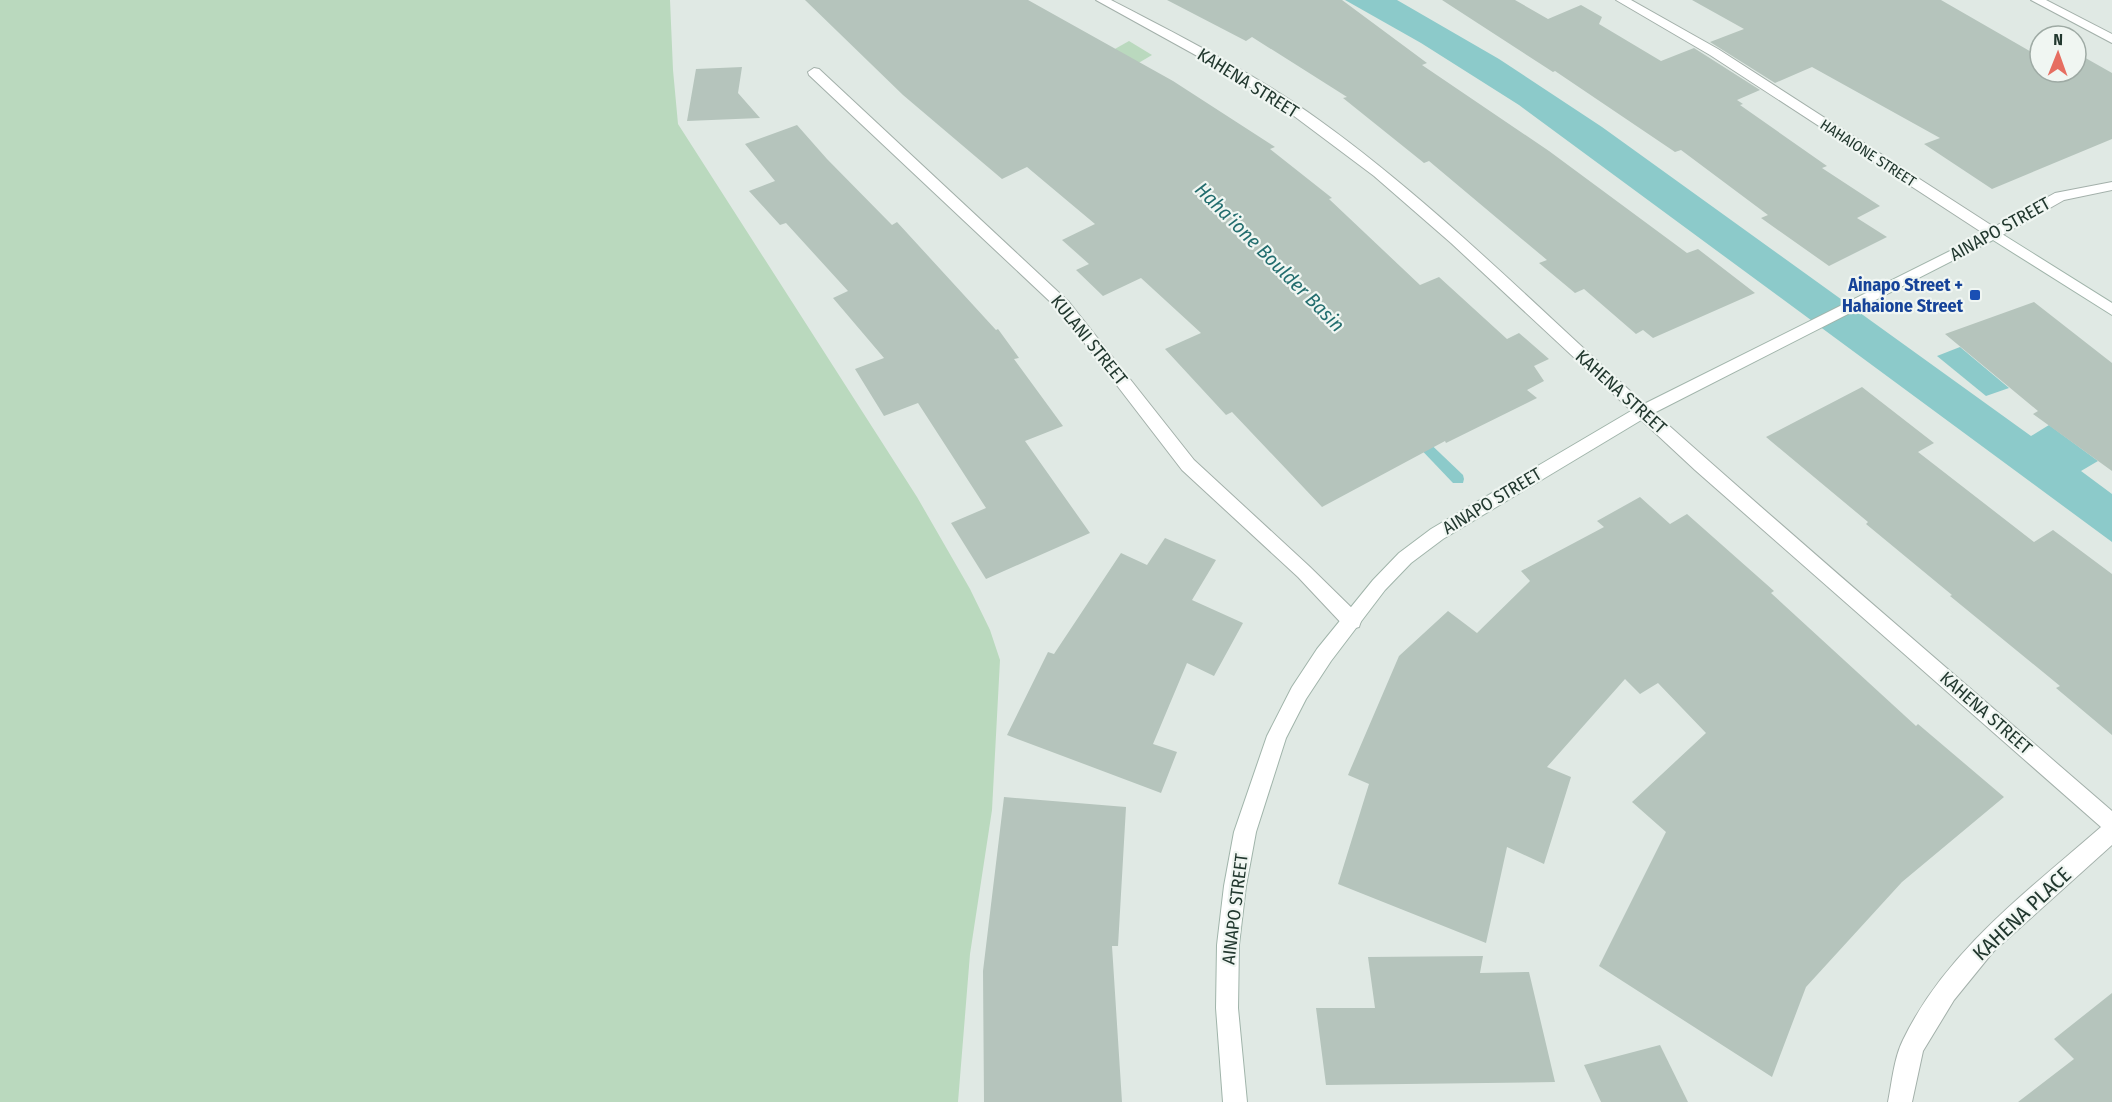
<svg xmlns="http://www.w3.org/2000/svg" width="2112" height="1102" viewBox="0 0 2112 1102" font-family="'Fira Sans Condensed',sans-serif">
  <rect width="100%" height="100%" fill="#e0e9e4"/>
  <!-- green -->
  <g fill="#bad9be">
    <path d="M0 0H670L673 70 678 124 917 497 970 589 990 630 1000 660 992 810 970 954 958 1102H0Z"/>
    <path d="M1129 41 1152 55 1130 68 1106 54Z"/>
  </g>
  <!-- water -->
  <g fill="#8ccaca">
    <path d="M1345 0H1397L1499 59 1602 127 2031 436 2049 425 2098 461 2081 471 2112 494V542L1519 105 1421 43Z"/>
    <path d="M1960 347 2009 388 1986 396 1937 356Z"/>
  </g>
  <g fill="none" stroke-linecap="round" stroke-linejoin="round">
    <!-- stream -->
    <path fill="#8ccaca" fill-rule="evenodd" d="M1416 432 1420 434 1463 475 1464 479 1463 483H1453L1412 440 1410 437 1412 434Z"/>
  </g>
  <!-- building -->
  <g fill="#b5c4bc">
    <path d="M805 0H1028L1173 81 1275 147 1270 149 1332 198 1329 199 1420 285 1439 277 1507 339 1519 333 1549 359 1534 366 1544 381 1527 390 1537 398 1446 443 1445 441 1322 507 1232 412 1226 415 1165 349 1201 333 1141 278 1103 296 1076 270 1089 264 1062 240 1095 224 1027 167 1002 179 903 95Z"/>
    <path d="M1167 0H1342L1427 63 1422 65 1549 151 1687 253 1698 249 1755 293 1653 338 1643 330 1636 334 1584 289 1575 293 1539 263 1547 260 1429 161 1424 163 1343 98 1347 97 1252 37 1246 41Z"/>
    <path d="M1442 0H1515L1548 19 1581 5 1602 17 1599 24 1661 61 1694 48 1760 90 1737 100 1743 104 1740 105 1827 166 1822 168 1880 206 1857 218 1887 237 1829 266 1761 218 1768 215 1681 150 1675 152 1555 71 1553 72Z"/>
    <path d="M1692 0H1941L2040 57V72H2076V58L2082 56 2112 73V139L1992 189 1924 144 1940 138 1812 67 1775 83 1710 42 1744 29Z"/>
    <path d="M742 67 738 93 760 118 687 121 696 69Z"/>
    <path d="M797 125 827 159 892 225 897 222 996 330 998 329 1019 358 1014 359 1063 426 1025 441 1090 533 986 579 951 523 986 508 918 403 884 416 855 369 884 358 833 298 848 291 786 223 780 225 749 191 775 181 745 144Z"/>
    <path d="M2034 302 2112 363V471L2033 414 2038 411 1945 334Z"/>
    <path d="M1862 387 1934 443 1918 452 2034 542 2053 530 2112 574V735L2056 688 2060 686 1950 596 1952 595 1866 524 1868 522 1766 437Z"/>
    <path d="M1640 497 1670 524 1687 514 1774 591 1771 593 1916 726 1918 724 2004 797 1902 882 1806 987 1772 1077 1599 966 1666 832 1632 802 1706 733 1658 683 1640 694 1625 679 1547 767 1571 777 1544 864 1507 847 1486 943 1338 884 1369 784 1348 775 1399 656 1448 611 1477 633 1530 581 1521 571 1604 527 1597 521Z"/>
    <path d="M1165 538 1216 560 1192 600 1243 623 1214 676 1187 663 1153 744 1177 752 1161 793 1007 735 1048 652 1054 654 1121 553 1147 565Z"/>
    <path d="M1004 797 1126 807 1118 946H1112L1122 1102H984L983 971Z"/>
    <path d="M1483 956 1480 973 1529 972 1555 1082 1326 1085 1316 1008H1375L1368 957Z"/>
    <path d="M2112 993V1102H2018L2074 1059 2054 1039Z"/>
    <path d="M1660 1045 1688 1102H1601L1584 1065Z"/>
  </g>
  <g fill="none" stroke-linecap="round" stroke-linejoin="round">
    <defs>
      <g id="street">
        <path d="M1096 0H1111C1182 37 1254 73 1319 120 1444 210 1551 322 1666 423 1813 554 1963 682 2112 811V845L1993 952 1954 1000 1923 1051 1912 1102H1888C1892 1082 1894 1058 1903 1040 1946 951 2028 891 2101 827L1695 470 1451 243 1374 176 1278 104 1219 68Z"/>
        <path d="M1616 0H1631L1718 49 1994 227 2055 193 2112 182V190L2064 200 1999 237H1989L1710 55Z"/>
        <path d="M2031 0H2046L2112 34V43Z"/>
        <path d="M814 68 819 69 1069 302 1194 460 1310 567 1359 615 1361 621 1359 627 1352 629 1345 627 1298 577 1182 470 1059 310 809 75 808 72Z"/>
      </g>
      <path id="secondary" d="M1994 229 2112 303V315L1993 240 1648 416 1443 539 1411 563 1385 590 1331 661 1306 699 1286 738 1256 832 1246 886 1239 945 1238 1008 1247 1102H1223L1216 1008 1217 945 1224 886 1234 832 1267 736 1292 687 1317 649 1373 580 1399 553 1431 529 1636 408Z"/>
    </defs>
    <!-- street casing -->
    <use href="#street" stroke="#a3b0aa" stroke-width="2"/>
    <!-- secondary casing -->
    <use href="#secondary" stroke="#a0b4aa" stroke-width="2"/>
    <!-- street -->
    <use href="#street" fill="#fff" fill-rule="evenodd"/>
    <!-- secondary -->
    <use href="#secondary" fill="#fff" fill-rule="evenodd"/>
  </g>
  <!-- markers -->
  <rect fill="#1a4fb4" stroke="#f0f6f2" stroke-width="2" x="1969" y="289" width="12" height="12" rx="3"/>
  <g text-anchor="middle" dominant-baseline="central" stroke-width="4.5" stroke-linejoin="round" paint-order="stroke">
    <!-- far-street labels -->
    <g font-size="15" fill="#22382f" stroke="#f0f6f2">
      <text transform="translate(1868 153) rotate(33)">HAHAIONE STREET</text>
    </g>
    <!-- street labels -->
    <g font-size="18" fill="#22382f" stroke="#f0f6f2">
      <text transform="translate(1248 83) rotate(32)">KAHENA STREET</text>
      <text transform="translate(2000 229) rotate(-29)">AINAPO STREET</text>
      <text transform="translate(1089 340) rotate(51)">KULANI STREET</text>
      <text transform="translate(1621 392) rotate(42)">KAHENA STREET</text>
      <text transform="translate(1492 501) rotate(-31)">AINAPO STREET</text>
      <text transform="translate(1986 713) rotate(41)">KAHENA STREET</text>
      <text transform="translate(1235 909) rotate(-83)">AINAPO STREET</text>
    </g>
    <!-- transit labels -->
    <g font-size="18" font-weight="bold" fill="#164399" stroke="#f0f6f2" text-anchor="end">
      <text x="1963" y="285">Ainapo Street +<tspan x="1963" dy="21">Hahaione Street</tspan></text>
    </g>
    <!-- water labels -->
    <g font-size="20" font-style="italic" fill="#226d6e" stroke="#f0f6f2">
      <text transform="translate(1270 257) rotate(45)">Haha‘ione Boulder Basin</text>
    </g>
    <!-- near-street labels -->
    <g font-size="21" fill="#22382f" stroke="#f0f6f2">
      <text transform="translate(2022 914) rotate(-43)">KAHENA PLACE</text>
    </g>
  </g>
  <!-- north arrow -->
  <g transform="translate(2058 54) rotate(1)"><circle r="28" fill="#f0f6f2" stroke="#9eaaa4" stroke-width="1.5"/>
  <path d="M0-4.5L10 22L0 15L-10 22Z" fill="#e66e61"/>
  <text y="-9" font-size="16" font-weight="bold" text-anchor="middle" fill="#22382f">N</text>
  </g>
</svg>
